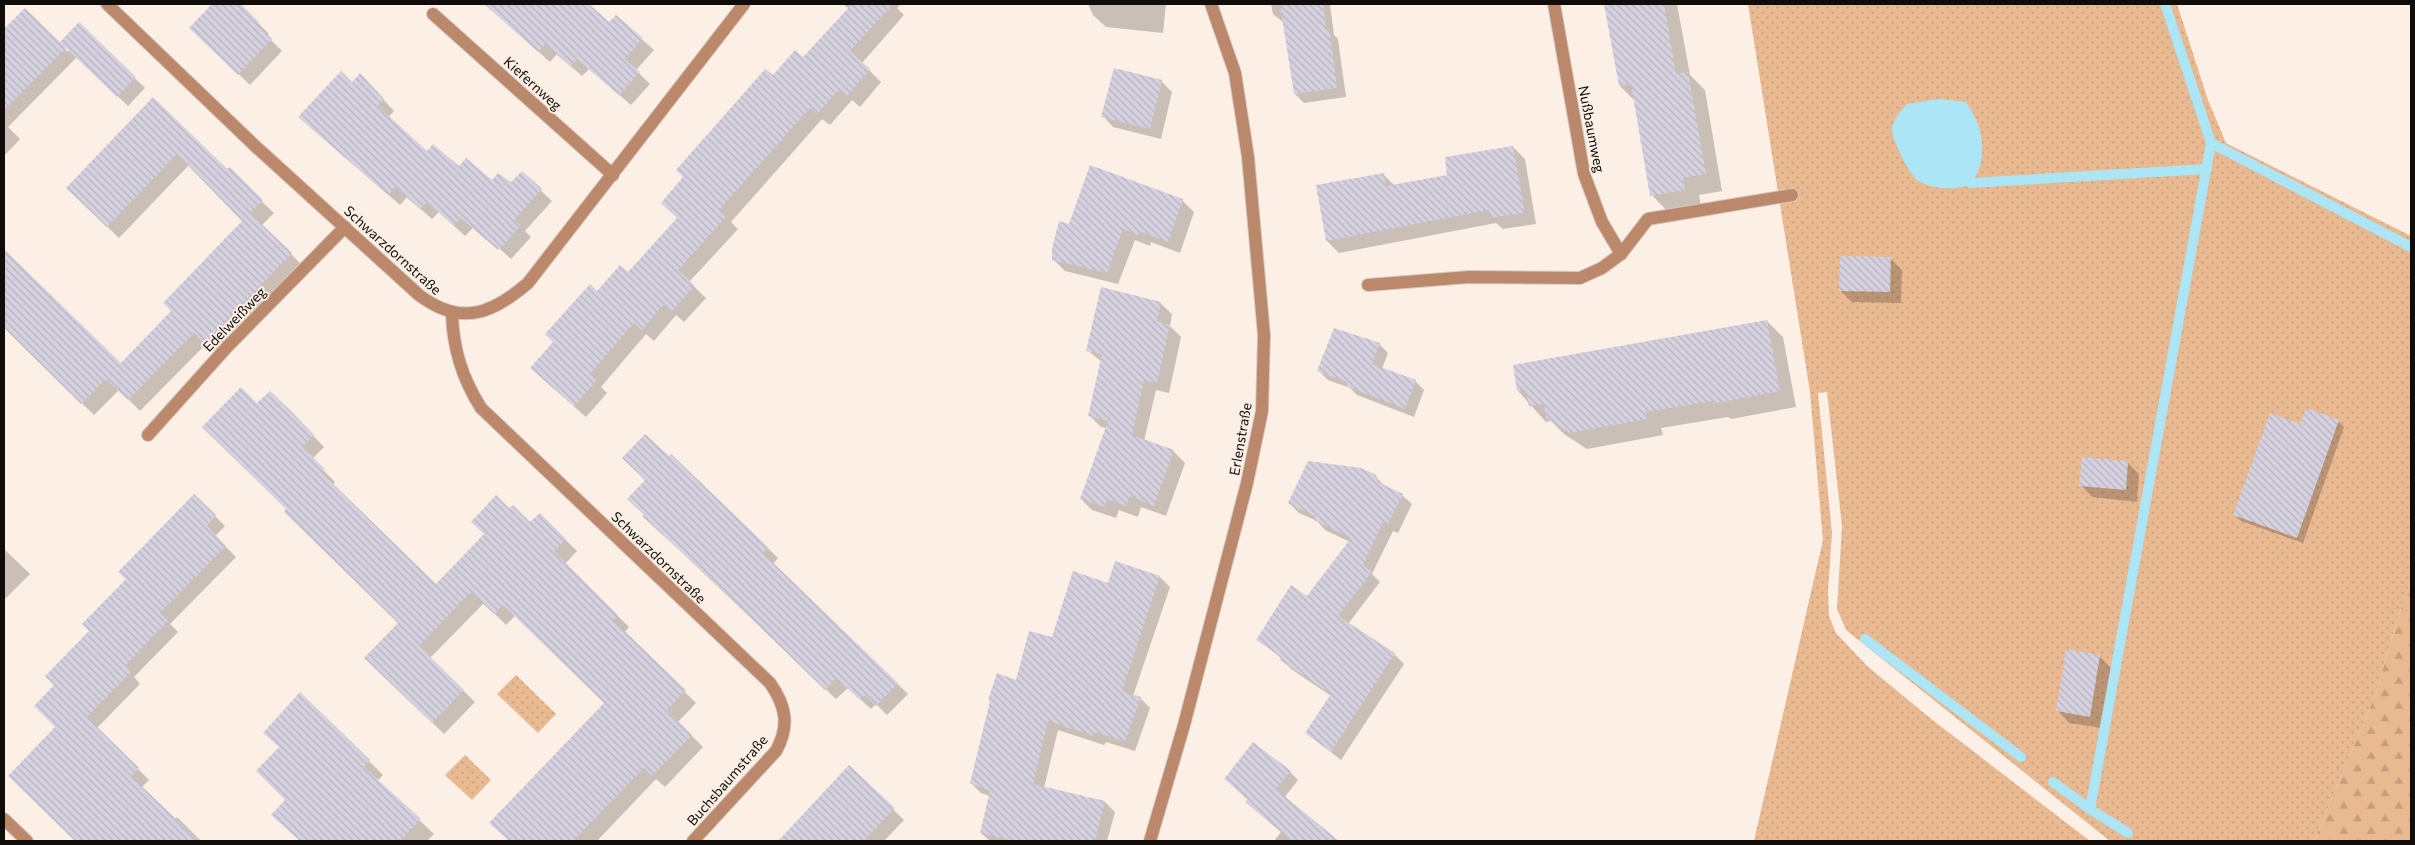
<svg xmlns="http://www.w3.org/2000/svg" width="2415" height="845" viewBox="0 0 2415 845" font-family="Commissioner,sans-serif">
  <defs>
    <pattern id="grass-dots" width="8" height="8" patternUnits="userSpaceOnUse" patternTransform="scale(1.25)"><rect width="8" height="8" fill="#e9b991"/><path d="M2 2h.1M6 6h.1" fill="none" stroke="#c79e7c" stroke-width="1.8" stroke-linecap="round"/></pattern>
    <pattern id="forest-firs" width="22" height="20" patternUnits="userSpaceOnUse" patternTransform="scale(1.25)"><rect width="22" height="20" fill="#e9b991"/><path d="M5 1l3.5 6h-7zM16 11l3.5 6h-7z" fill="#c79e7c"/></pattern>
    <pattern id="building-back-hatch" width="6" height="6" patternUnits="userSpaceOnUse" patternTransform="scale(1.25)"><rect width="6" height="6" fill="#d5d1df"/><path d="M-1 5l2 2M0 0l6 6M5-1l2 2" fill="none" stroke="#b6b2be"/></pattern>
  </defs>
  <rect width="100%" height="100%" fill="#fcefe5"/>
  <!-- grass -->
  <g fill="url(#grass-dots)">
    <path d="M1748 4H2177L2208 100 2226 143 2411 236V580L2396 623 2376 693 2314 841H2110L1846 630 1837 609 1842 526 1827 392 1818 393 1832 533 1828 592 1829 616 1836 633 1867 666 1930 718 2090 841H1754L1823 540 1810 392Z"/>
    <path d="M516 675 556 714 538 733 497 694Z"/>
    <path d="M465 755 491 780 472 800 445 775Z"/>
  </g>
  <!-- forest -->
  <path fill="url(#forest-firs)" d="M2411 580V841H2314L2376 693 2396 623Z"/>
  <!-- water -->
  <path fill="#abe5f6" d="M1939 99 1966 102C1978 119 1983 134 1982 155 1981 165 1978 175 1971 182 1961 193 1927 188 1917 180 1909 174 1891 138 1892 129 1893 119 1901 111 1907 104Z"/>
  <!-- shadow -->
  <g fill="#0003">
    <path d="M213 4H239L269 34 267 36 282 51 250 85 190 28Z"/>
    <path d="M485 4H571L577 9 582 4H587L609 24 616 16 654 50 636 70 650 84 631 105 589 69 582 76 557 54 550 62Z"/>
    <path d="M843 4H901L897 8 904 15 862 63 881 82 860 107 852 100 830 125 822 119 731 222 738 229 689 282 706 298 684 322 676 315 654 341 646 334 601 387 607 393 586 417 544 380 597 292 628 274 679 218 773 77 803 59 849 9Z"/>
    <path d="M1088 4H1166L1163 33 1106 27 1093 15Z"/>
    <path d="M1271 4H1330L1334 35 1338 39 1346 97 1304 103 1295 94 1284 23 1273 14Z"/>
    <path d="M1606 4H1677L1690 75 1705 90 1722 191 1699 195 1701 206 1668 212 1652 195 1635 101 1620 86Z"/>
    <path d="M25 10 68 52 79 24 145 88 128 106 77 57 8 127 20 139 4 156V31Z"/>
    <path d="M1161 81 1172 92 1161 139 1113 127 1103 116Z"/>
    <path d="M352 84 371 86 394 111 388 118 427 152 492 182 511 184 522 173 552 201 525 231 531 237 511 259 499 248 498 250 473 228 465 236 439 212 432 219 407 197 400 205 300 117Z"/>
    <path d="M153 99 274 213 262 225 303 266 217 354 206 344 140 411 119 390 94 415 4 327V275L16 262 121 365 173 311 244 221 189 165 119 238 67 188Z"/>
    <path d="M1513 147 1525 159 1536 224 1503 229 1496 223 1339 253 1327 241 1383 174 1394 185 1449 176Z"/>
    <path d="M1182 200 1194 212 1180 253 1151 242 1150 246 1135 240 1118 284 1065 271 1053 259 1070 226Z"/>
    <path d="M1890 258 1902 270 1901 303 1852 302 1840 290Z"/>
    <path d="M1160 303 1172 314 1170 326 1181 337 1169 393 1156 390 1144 441 1173 451 1185 463 1166 516 1141 507 1138 517 1119 510 1116 518 1092 510 1081 499 1106 428 1101 427 1090 416 1102 362 1087 350Z"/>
    <path d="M1767 321 1783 337 1796 407 1731 419 1728 417 1661 428 1663 435 1587 449 1564 434 1551 421 1546 422 1518 391Z"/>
    <path d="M1379 344 1388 353 1382 369 1415 381 1424 390 1414 417 1357 395 1350 388 1328 380 1319 371Z"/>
    <path d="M257 405 302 424 324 447 312 459 335 482 333 485 436 586 509 510 530 524 540 515 577 551 565 564 629 627 624 633 696 703 678 722 703 747 665 787 656 779 597 841H510L491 823 606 703 515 616 506 625 484 603 430 658 475 702 444 734 366 658 400 623 288 509Z"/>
    <path d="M2338 421 2344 427 2303 543 2241 521 2235 515 2301 425Z"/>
    <path d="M671 455 778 558 773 564 908 694 887 715 876 704 871 709 848 688 836 699 654 526Z"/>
    <path d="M2127 462 2139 474 2137 502 2092 497 2081 485Z"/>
    <path d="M1375 476 1385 486 1402 495 1412 504 1398 533 1393 531 1372 574 1380 582 1348 624 1394 654 1404 664 1341 760 1307 733 1331 696 1291 669 1282 659 1258 639 1308 598 1350 542 1325 530 1317 521 1299 513 1289 503Z"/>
    <path d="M215 516 225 526 215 536 236 557 170 624 178 632 134 677 140 684 97 728 149 780 141 788 174 820 177 817 201 841H97L93 837 89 841H77L10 776 57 727 36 706Z"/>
    <path d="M4 549 30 574 4 600Z"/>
    <path d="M1116 563 1160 577 1170 587 1133 696 1140 698 1150 708 1135 751 1106 742 1104 745 1058 730 1044 788 1105 802 1115 812 1107 841H990L981 833 990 796 981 793 971 783 1017 681 1053 638 1109 584Z"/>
    <path d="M2099 656 2111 668 2102 728 2069 723 2058 711Z"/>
    <path d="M300 693 383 775 377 781 434 834 427 841H330L271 785 280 748Z"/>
    <path d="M849 767 904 820 884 841H780Z"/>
    <path d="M1290 772 1298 780 1284 798 1330 837 1326 841H1274L1281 832 1255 810 1248 800 1225 779Z"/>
  </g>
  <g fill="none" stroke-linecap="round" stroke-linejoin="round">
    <!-- stream -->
    <g stroke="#abe5f6" stroke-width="10">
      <path d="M2211 143 2411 247"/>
      <path d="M1970 183 2207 169"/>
      <path d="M1865 639 2021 757"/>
      <path d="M2053 782 2090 809"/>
      <path d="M2128 833 2090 809 2211 143 2165 4"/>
    </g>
  </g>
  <!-- building -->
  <g fill="url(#building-back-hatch)">
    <path d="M212 4H241L259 22 257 25 272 39 238 75 189 28Z"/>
    <path d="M484 4H589L609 22 616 15 643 38 625 59 640 72 619 95 577 59 570 66 545 44 538 52Z"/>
    <path d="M852 4H893L850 51 870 69 847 96 840 89 817 114 810 108 742 184 720 209 727 216 678 270 695 286 672 311 664 304 642 330 634 323 590 374 596 381 574 406 530 368 553 342 545 334 590 284 597 291 620 265 628 272 677 218 661 203 683 177 676 170 765 69 773 75 795 50 803 57Z"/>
    <path d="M1280 4H1323L1326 29 1329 28 1337 88 1294 94Z"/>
    <path d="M1604 4H1664L1676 74 1688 72 1706 174 1683 178 1685 190 1650 196 1631 84 1619 86Z"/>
    <path d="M25 8 65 47 60 42 79 22 136 77 117 97 66 48 4 110V29Z"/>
    <path d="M1114 68 1162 80 1150 129 1101 117Z"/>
    <path d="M341 71 352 82 360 73 384 99 378 106 427 151 433 144 459 166 466 158 492 180 498 173 511 182 522 171 542 189 514 220 521 225 500 249 488 239 486 240 461 218 454 226 427 202 420 209 395 187 388 195 298 117Z"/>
    <path d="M153 97 227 169 230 167 263 200 250 213 292 253 204 343 194 333 128 400 106 379 81 404 4 328V249L121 363 171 311 163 303 242 221 177 154 107 227 66 188Z"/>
    <path d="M1513 146 1525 213 1490 218 1489 210 1326 241 1316 185 1384 173 1386 186 1447 175 1445 157Z"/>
    <path d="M1090 165 1183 199 1168 242 1139 231 1138 235 1123 229 1107 273 1052 260V248L1059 221 1069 224Z"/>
    <path d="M1840 256 1891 257 1890 292 1839 291Z"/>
    <path d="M1101 287 1161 302 1157 321 1170 325 1157 383 1144 380 1132 435 1174 450 1154 506 1130 496 1126 506 1107 499 1105 507 1080 499 1108 421 1088 416 1102 354 1086 351Z"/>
    <path d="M1767 320 1780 391 1713 404V401L1646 412 1647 419 1570 433 1546 418 1544 404 1529 406 1526 390 1517 391 1513 365Z"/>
    <path d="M1334 328 1380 343 1372 364 1416 380 1405 409 1346 386 1347 382 1317 371Z"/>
    <path d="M241 387 257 403 270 391 291 411 314 435 302 447 325 469 322 473 436 584 484 534 471 522 496 495 509 508 513 505 530 522 540 513 566 539 554 551 618 615 613 620 686 690 667 710 692 735 652 776 644 768 573 841H509L489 823 604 703 503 605 494 614 471 592 419 646 464 690 432 723 364 658 398 623 284 512 286 509 202 427Z"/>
    <path d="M2306 408 2339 420 2297 538 2233 515 2270 413 2300 424Z"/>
    <path d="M645 434 669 456 671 454 768 547 763 553 898 683 876 706 865 695 860 700 836 678 825 690 710 578 642 516 644 515 627 499 645 480 622 458Z"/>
    <path d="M2082 457 2128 461 2126 490 2079 486Z"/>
    <path d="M1308 461 1361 468 1376 475 1378 482 1403 494 1388 524 1383 522 1363 565 1372 572 1338 616 1395 653 1331 752 1305 733 1331 694 1280 660 1282 657 1256 640 1291 585 1307 596 1351 538 1314 520 1316 517 1288 503Z"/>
    <path d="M194 494 216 515 206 525 226 546 160 613 168 621 125 666 131 672 87 717 139 768 131 776 199 841H75L8 776 55 727 34 706 54 685 45 676 89 631 82 624 126 579 118 572Z"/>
    <path d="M1115 561 1160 576 1122 691 1141 697 1125 742 1096 732 1094 736 1048 721 1033 784 1105 801 1095 841H1014L980 833 990 791 970 783 990 701 988 700 997 673 1016 680 1029 631 1052 637 1073 571 1108 583Z"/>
    <path d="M2066 649 2100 655 2090 717 2056 711Z"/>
    <path d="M300 692 370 760 364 767 421 819 400 841H300L271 815 285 800 256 771 279 747 263 733Z"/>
    <path d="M1253 742 1291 771 1276 789 1339 841H1293L1245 802 1248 799 1224 779Z"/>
    <path d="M849 765 895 808 864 841H778Z"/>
  </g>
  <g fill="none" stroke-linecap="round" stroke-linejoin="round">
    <defs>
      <g id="minor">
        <path d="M107 4 254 145 419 295C460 326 491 315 528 283L744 4"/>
        <path d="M1554 4 1584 174 1602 222 1621 254"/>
        <path d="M433 14 613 175"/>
        <path d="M1368 285 1469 277 1580 278 1602 268 1621 254 1648 219 1792 195"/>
        <path d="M452 314C453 349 462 378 481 408L770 683C786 706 790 726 776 751L693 841"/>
        <path d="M148 435 227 347 345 227"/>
        <path d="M4 819 27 841"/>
        <path d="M1150 841 1184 725 1247 483 1262 411 1264 335 1248 157 1235 73 1211 4"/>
      </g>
    </defs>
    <!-- minor casing -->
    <use href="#minor" stroke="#d6cbc2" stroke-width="14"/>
    <!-- minor -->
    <use href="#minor" stroke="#bc886c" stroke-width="12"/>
  </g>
  <g text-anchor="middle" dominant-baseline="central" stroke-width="4" stroke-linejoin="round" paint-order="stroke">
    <!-- street labels -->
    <g font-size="14" fill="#100c09" stroke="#fcefe5">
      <text transform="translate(533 83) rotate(42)">Kiefernweg</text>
      <text transform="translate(1592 129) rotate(79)">Nußbaumweg</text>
      <text transform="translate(393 250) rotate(42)">Schwarzdornstraße</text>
      <text transform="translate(234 319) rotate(-46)">Edelweißweg</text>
      <text transform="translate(1240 439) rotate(-80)">Erlenstraße</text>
      <text transform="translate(659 557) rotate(44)">Schwarzdornstraße</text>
      <text transform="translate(727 780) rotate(-49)">Buchsbaumstraße</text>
    </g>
  </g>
  <!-- border -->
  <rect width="2415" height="845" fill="none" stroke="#100c09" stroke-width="10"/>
</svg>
